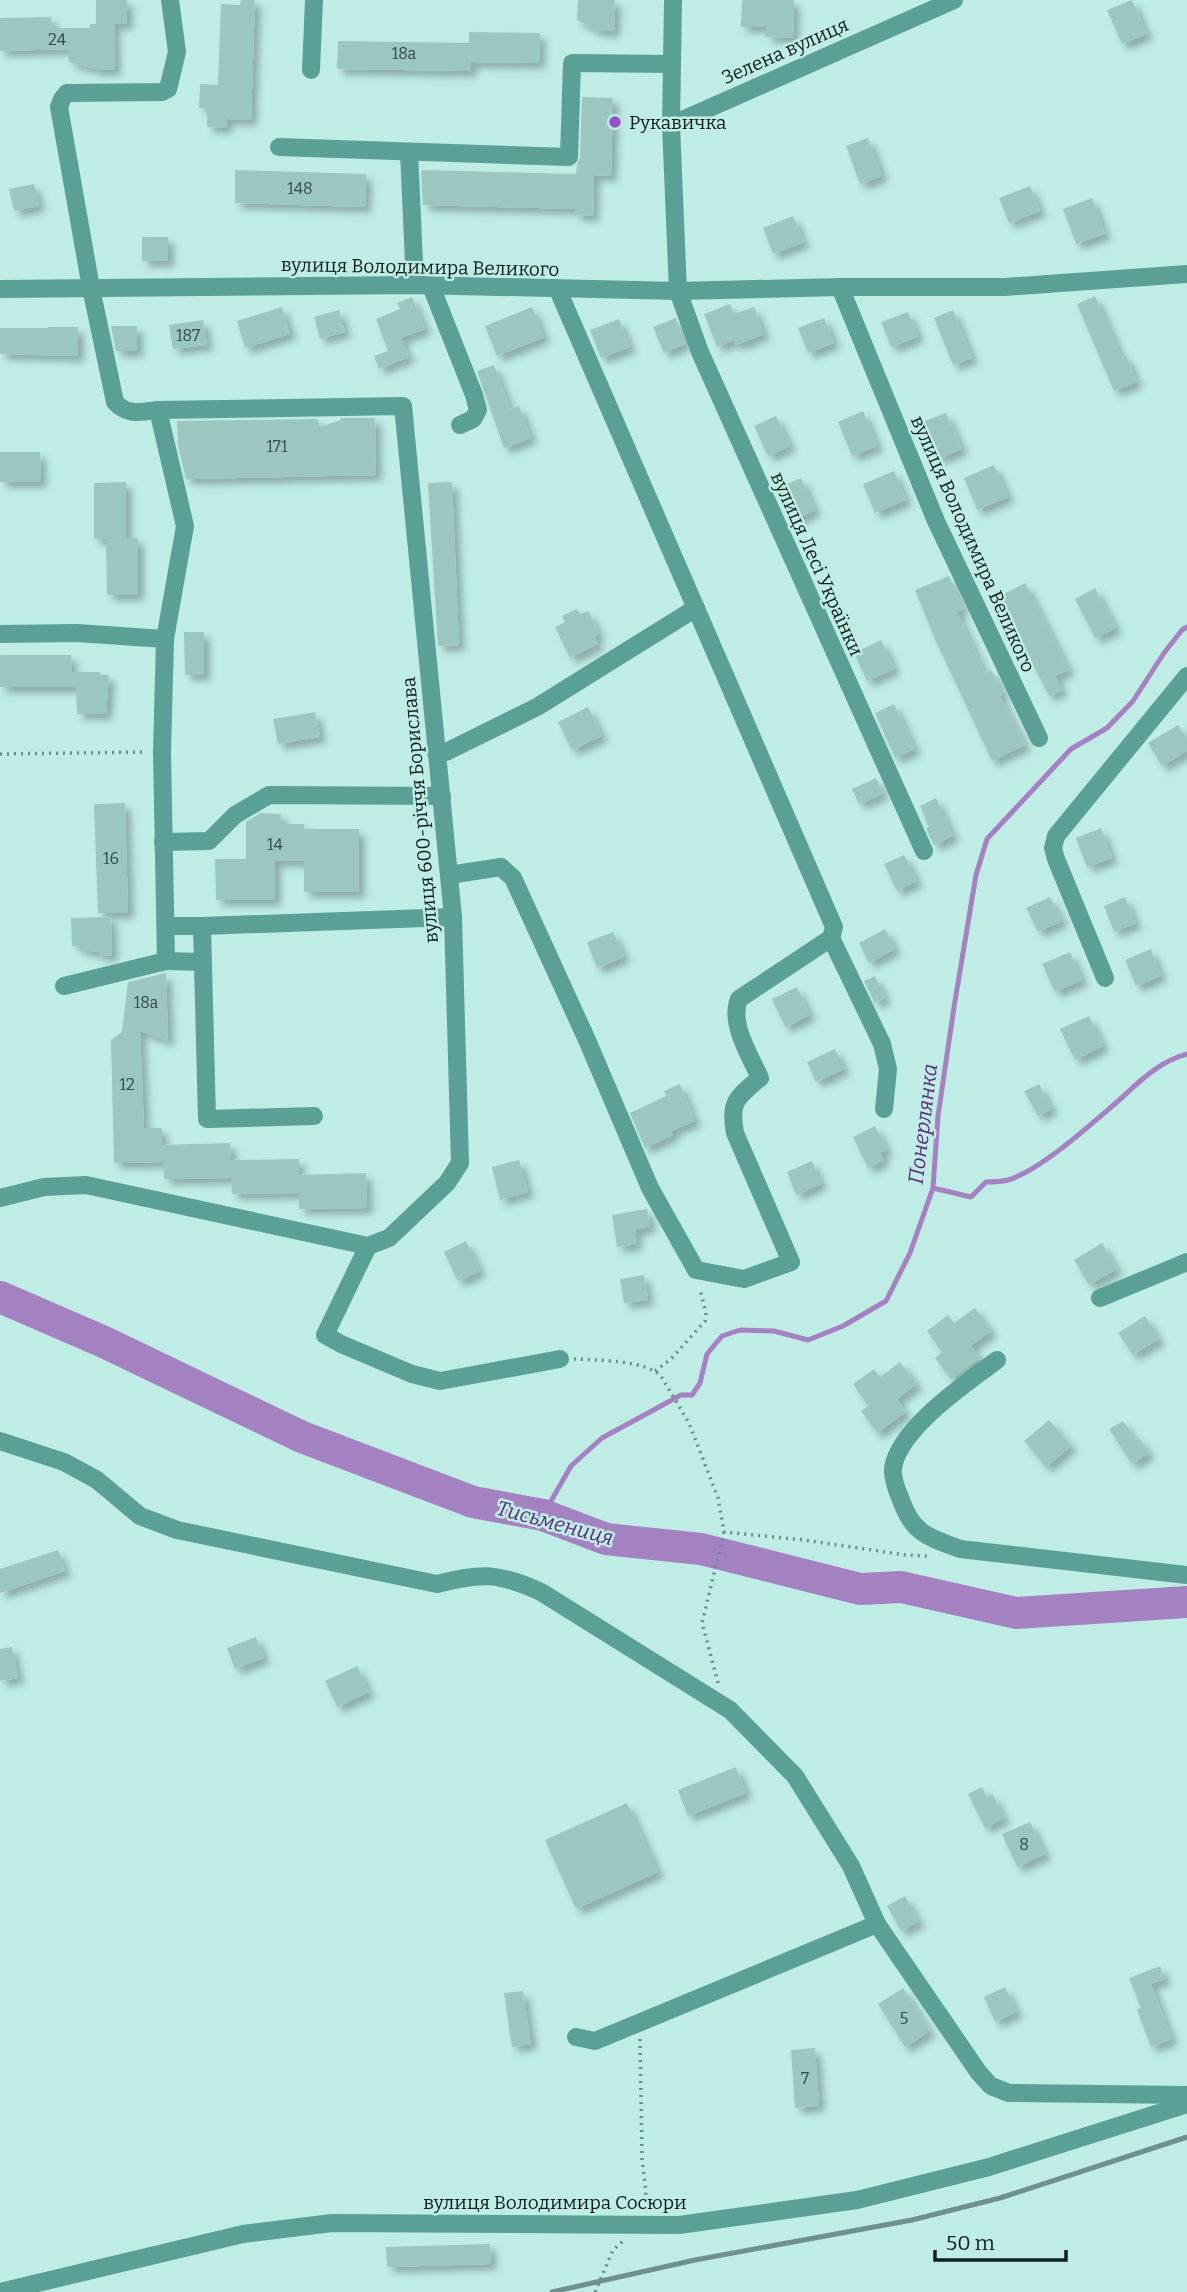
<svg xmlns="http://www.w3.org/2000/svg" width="1187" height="2292" viewBox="0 0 1187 2292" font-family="Bitter,serif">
  <defs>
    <filter id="shadow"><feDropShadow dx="6" dy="6" stdDeviation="3.5" flood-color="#0004"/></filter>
  </defs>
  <rect width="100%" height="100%" fill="#c0ece6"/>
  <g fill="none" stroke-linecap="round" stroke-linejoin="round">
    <!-- stream -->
    <g stroke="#a481c1" stroke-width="5">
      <path d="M933 1188 971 1197 986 1182C993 1182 1001 1182 1008 1180 1041 1170 1090 1125 1117 1102 1139 1082 1158 1062 1187 1054"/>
      <path d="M543 1515 571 1466 602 1438 681 1395H692L700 1383 707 1354 722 1336 740 1330 774 1331 808 1340 843 1326 886 1301 910 1253 933 1188 938 1116 954 1007 976 875 987 839 1071 749 1107 728 1133 701 1164 653 1182 630 1187 627"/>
    </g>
    <!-- river -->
    <path stroke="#a481c1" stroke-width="32" d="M0 1297 104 1342 302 1437 473 1502 543 1515 606 1539 701 1549 860 1589 901 1587 1016 1613 1187 1602"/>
  </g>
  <!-- building -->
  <g fill="#9cc7c1" filter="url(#shadow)">
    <path d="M96 0H127V24H114L115 69 99 70 69 62V49L0 51V18L51 17 52 28H90V24H96Z"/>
    <path d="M241 0H255L251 120 227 119 226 128 207 127V108H199L200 84 218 85 221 4 240 5Z"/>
    <path d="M578 0H615L614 31H598L577 20Z"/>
    <path d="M742 0H794L793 38 766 37V27H741Z"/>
    <path d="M1132 0 1147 34 1122 44 1107 10Z"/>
    <path d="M469 32 540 33 539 63 471 62V71L337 69 338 41 469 43Z"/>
    <path d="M582 97 613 98 611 176 594 175 593 216 575 215 576 209 423 205 421 170 576 174 577 165 580 157Z"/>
    <path d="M868 138 882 176 860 184 846 146Z"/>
    <path d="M235 170 366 174 365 207 235 203Z"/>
    <path d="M34 184 39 206 14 211 9 189Z"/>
    <path d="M1030 186 1040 211 1009 223 999 198Z"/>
    <path d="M1092 198 1105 234 1076 244 1063 209Z"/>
    <path d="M793 216 804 242 773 254 763 228Z"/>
    <rect x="142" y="237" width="26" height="24"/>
    <path d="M1095 296 1122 358 1126 356 1137 382 1114 391 1077 304Z"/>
    <path d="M412 297 425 329 401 338 409 357 379 369 374 356 388 351 376 319 400 309 397 303Z"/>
    <path d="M730 304 734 314 754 307 764 334 736 345 734 340 717 347 704 314Z"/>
    <path d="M282 307 290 334 245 348 237 321Z"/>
    <path d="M532 307 544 337 497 356 485 326Z"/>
    <path d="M339 310 345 332 320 339 314 317Z"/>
    <path d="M953 310 972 358 953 365 934 318Z"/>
    <path d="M908 312 918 337 891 347 881 322Z"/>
    <path d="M676 318 685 344 664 353 653 327Z"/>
    <path d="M824 318 834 343 808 353 798 328Z"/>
    <path d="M619 319 630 347 601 358 590 330Z"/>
    <path d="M203 320 207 345 173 349 169 325Z"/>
    <path d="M111 326H137V351H116Z"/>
    <path d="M48 327H78V356L0 354V328H48Z"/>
    <path d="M494 365 510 409 519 406 531 438 504 448 477 371Z"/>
    <path d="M863 411 877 446 852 456 838 422Z"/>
    <path d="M946 413 962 449 938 459 922 422Z"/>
    <path d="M776 416 790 446 768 456 754 426Z"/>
    <path d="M341 418H375L376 475 186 479 178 445 177 421 317 419 320 427 341 420Z"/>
    <path d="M0 452H40L41 482H0Z"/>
    <path d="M994 465 1008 497 977 510 964 478Z"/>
    <path d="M894 471 906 500 875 513 863 484Z"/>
    <path d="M801 478 815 510 795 520 780 487Z"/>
    <path d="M126 482V538H138V595H107L106 539H94V483Z"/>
    <path d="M452 482 459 645 438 646 428 483Z"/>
    <path d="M949 576 963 609 957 612 985 673 991 670 1003 694 1000 696 1025 745 992 761 934 637 915 590Z"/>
    <path d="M1025 583 1069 670 1055 676 1062 690 1049 696 1018 635 1013 637 994 599Z"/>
    <path d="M1095 588 1116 628 1095 638 1075 599Z"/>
    <path d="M577 609 580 614 588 611 599 634 594 637 598 644 570 658 555 627 565 622 562 616Z"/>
    <path d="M184 632H204V675H185Z"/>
    <path d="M881 640 894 669 867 681 854 653Z"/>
    <path d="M0 655H71L72 672H100V675H109L106 714H77L76 687H0Z"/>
    <path d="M894 704 915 749 895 758 875 713Z"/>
    <path d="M588 707 602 736 572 750 558 722Z"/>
    <path d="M315 712 320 737 278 744 273 719Z"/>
    <path d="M1178 725 1187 740V751L1162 766 1148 743Z"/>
    <path d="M876 778 883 794 859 804 852 789Z"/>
    <path d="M936 798 953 836 934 845 926 828 929 827 920 806Z"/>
    <path d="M125 803 128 913H98L94 804Z"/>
    <path d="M260 813 281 814V824H304V829H359V892H304V861H275V900H216L215 859H246V822Z"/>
    <path d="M1101 828 1112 858 1087 867 1076 838Z"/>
    <path d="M904 855 917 881 897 891 884 864Z"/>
    <path d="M1050 897 1062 921 1038 932 1026 908Z"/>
    <path d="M1125 897 1136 923 1114 932 1104 906Z"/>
    <path d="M111 917 112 955 99 956V952L81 950V946H72L71 918Z"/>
    <path d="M885 929 895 949 869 963 859 943Z"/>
    <path d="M613 932 624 957 597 968 587 942Z"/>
    <path d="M1151 949 1161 976 1136 986 1125 960Z"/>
    <path d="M1070 952 1082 980 1055 992 1042 964Z"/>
    <path d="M166 973 168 1041 140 1031 144 1128H162V1145L230 1143 231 1160 299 1159V1175L366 1173 367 1208 299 1209V1193L232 1194 231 1178 164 1179 163 1162 114 1163 111 1040 122 1032 128 982Z"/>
    <path d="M875 976 885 998 875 1003 864 981Z"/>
    <path d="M797 987 810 1015 785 1027 772 999Z"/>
    <path d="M1089 1016 1103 1046 1075 1060 1060 1029Z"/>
    <path d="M835 1049 844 1069 816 1082 807 1062Z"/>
    <path d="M680 1084 695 1121 671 1131 673 1135 645 1148 630 1113 666 1096 664 1091Z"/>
    <path d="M1039 1084 1052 1109 1038 1116 1024 1091Z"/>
    <path d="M875 1126 887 1150 880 1153 884 1160 868 1168 853 1137Z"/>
    <path d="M519 1160 528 1192 500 1200 492 1167Z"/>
    <path d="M812 1161 821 1184 796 1195 787 1172Z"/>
    <path d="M647 1209 650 1227 635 1230 637 1244 617 1247 612 1215Z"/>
    <path d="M466 1241 480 1271 458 1281 444 1252Z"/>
    <path d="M1102 1243 1117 1269 1089 1285 1074 1260Z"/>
    <path d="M644 1275 648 1300 624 1303 620 1279Z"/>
    <path d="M975 1308 991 1331 971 1346 980 1358 951 1379 935 1358 942 1352 927 1331 948 1315 954 1323Z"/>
    <path d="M1145 1316 1159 1339 1133 1355 1118 1333Z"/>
    <path d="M900 1362 917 1384 897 1399 905 1412 877 1433 861 1411 868 1406 853 1384 874 1369 880 1377Z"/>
    <path d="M1049 1420 1071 1446 1046 1467 1024 1441Z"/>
    <path d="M1123 1421 1136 1440 1139 1438 1149 1453 1132 1464 1109 1429Z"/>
    <path d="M58 1550 65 1571 0 1593V1569Z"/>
    <path d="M256 1637 264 1658 235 1669 227 1648Z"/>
    <path d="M12 1647 18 1678 0 1681V1649Z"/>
    <path d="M357 1666 369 1692 337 1707 325 1681Z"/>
    <path d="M736 1767 746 1793 688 1816 678 1790Z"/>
    <path d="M982 1787 987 1797 993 1795 1004 1818 985 1828 968 1794Z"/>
    <path d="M627 1803 658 1872 576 1909 545 1840Z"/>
    <path d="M1030 1822 1045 1854 1017 1867 1002 1834Z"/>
    <path d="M905 1896 919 1921 901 1931 887 1906Z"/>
    <path d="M1160 1966 1165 1979 1151 1984 1172 2039 1151 2047 1137 2010 1141 2008 1129 1978Z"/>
    <path d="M1005 1987 1017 2012 995 2022 984 1997Z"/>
    <path d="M903 1988 930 2031 905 2047 878 2004Z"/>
    <path d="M523 1991 531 2044 512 2047 504 1993Z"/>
    <path d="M815 2048 819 2106 795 2108 791 2050Z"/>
    <path d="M490 2244 491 2264 387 2267 386 2247Z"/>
  </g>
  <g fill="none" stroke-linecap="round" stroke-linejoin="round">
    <!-- path -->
    <g stroke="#6b8b86" stroke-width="3.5" stroke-dasharray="2 5" stroke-linecap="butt">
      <path d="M0 754 146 752"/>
      <path d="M574 1359C597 1360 645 1360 661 1376L689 1423 718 1498 724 1532 804 1540 906 1555 927 1556"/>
      <path d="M655 1371 671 1359 705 1321 706 1313 700 1289"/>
      <path d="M718 1683 702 1623 724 1532"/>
      <path d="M640 2039 642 2159 646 2192 643 2209"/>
      <path d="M595 2292 613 2250 623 2241"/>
    </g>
    <!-- minor -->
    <g stroke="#5aa097" stroke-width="18">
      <path d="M673 0 671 125 678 291 700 352 924 851"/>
      <path d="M311 70 314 0"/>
      <path d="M671 125 954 0"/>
      <path d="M279 147 569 157 572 63 672 64"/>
      <path d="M409 152 415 285"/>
      <path d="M431 286 474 395 478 410 473 419 460 425"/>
      <path d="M840 287 936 521 1039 738"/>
      <path d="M0 289 415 285 678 291 840 287H1005L1187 274"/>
      <path d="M0 634 77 633 165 639"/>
      <path d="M436 753 446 752 537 707 696 608"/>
      <path d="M163 842 209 841 235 815 269 795 442 796"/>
      <path d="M449 875 501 867 513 878 587 1040 650 1188 696 1270 744 1279 791 1262 735 1133C729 1102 737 1097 760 1078 750 1055 729 1024 739 999L831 938 834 927 558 290"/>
      <path d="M167 926H202"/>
      <path d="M831 938 882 1044 888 1069 884 1109"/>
      <path d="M166 961 202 962"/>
      <path d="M1105 978 1056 859 1053 848 1056 836 1187 676"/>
      <path d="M64 986 166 961 162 752 165 639 185 526 158 410"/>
      <path d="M314 1116 207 1119 202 926 453 917"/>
      <path d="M0 1198 44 1187 86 1185 368 1246 389 1238 447 1183 460 1163 453 917 403 406 158 410C142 412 127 416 115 402L91 288 59 107 62 99 67 93 162 92 168 89 177 52 170 0"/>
      <path d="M368 1246 325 1335 341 1344 412 1374 440 1381 560 1359"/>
      <path d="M1100 1298 1187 1262"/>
      <path d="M997 1360C967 1383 899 1428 893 1468 892 1478 897 1491 901 1500 913 1534 928 1537 960 1549L1187 1575"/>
      <path d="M0 1441 64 1462 97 1480 140 1516 177 1530 437 1584C482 1572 499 1573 541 1592L730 1710 795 1776 851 1866 877 1924 979 2073 991 2086 1009 2093 1187 2095"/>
      <path d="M576 2037 595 2041 877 1924"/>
      <path d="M0 2292 243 2234 332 2223 679 2225 857 2200 989 2167 1187 2104"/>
    </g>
    <!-- rail -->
    <path stroke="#70908c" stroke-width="5" d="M552 2292 695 2260 912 2220 1000 2198 1187 2137"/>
  </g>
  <!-- markers -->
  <circle fill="#9551c6" stroke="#c0ece6" stroke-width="2.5" cx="615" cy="122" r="7"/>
  <g text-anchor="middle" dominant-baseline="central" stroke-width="5" stroke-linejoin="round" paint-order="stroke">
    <!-- number labels -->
    <g font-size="16" fill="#324946">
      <text x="57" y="39">24</text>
      <text x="404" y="53">18а</text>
      <text x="300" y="188">148</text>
      <text x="188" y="335">187</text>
      <text x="277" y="446">171</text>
      <text x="275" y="844">14</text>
      <text x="111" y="858">16</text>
      <text x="146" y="1002">18а</text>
      <text x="127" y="1084">12</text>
      <text x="1024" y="1844">8</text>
      <text x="904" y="2018">5</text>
      <text x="805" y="2078">7</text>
    </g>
    <!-- street labels -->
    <g font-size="19" fill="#0e1f1d" stroke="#c0ece6">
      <text transform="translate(785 51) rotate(-24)">Зелена вулиця</text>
      <text transform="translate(420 267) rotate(1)">вулиця Володимира Великого</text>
      <text transform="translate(973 544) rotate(66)">вулиця Володимира Великого</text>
      <text transform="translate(817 564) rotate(66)">вулиця Лесі Українки</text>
      <text transform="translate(420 810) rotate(-95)">вулиця 600-річчя Борислава</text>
      <text x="555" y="2202">вулиця Володимира Сосюри</text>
    </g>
    <!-- poi labels -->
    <g font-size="19" fill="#0e1f1d" stroke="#c0ece6" text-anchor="start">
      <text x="629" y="122">Рукавичка</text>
    </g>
    <!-- water labels -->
    <g font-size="21" font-style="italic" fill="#5c2f7c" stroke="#c0ece6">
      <text transform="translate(923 1124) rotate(-83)">Понерлянка</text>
      <text transform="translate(555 1523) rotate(15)">Тисьмениця</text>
    </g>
  </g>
  <!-- scale -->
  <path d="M935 2250v10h131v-10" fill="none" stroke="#0e1f1d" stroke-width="3.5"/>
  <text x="946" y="2250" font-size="21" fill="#0e1f1d" stroke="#c0ece6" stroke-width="5" paint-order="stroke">50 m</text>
</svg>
